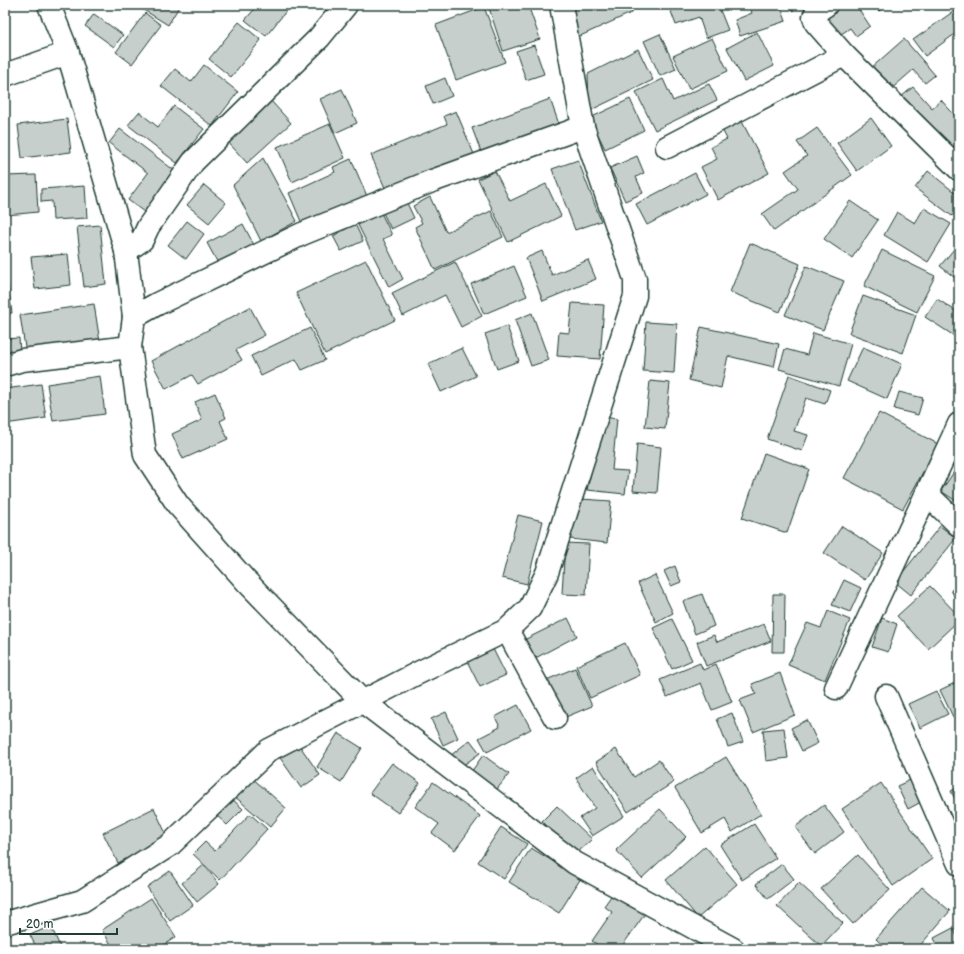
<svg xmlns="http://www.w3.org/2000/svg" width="964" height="954" viewBox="0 0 964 954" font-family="'Balsamiq Sans',sans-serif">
  <rect width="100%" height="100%" fill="#fff"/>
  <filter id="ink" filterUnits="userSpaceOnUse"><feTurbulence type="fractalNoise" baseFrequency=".025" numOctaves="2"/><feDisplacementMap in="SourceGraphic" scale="8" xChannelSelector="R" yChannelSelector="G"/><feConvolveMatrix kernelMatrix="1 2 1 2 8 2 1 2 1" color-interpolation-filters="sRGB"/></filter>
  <g filter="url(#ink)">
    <!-- building -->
    <g fill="#c7cfcc" stroke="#1f3d34">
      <path d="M141 5H180L168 25 139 7Z"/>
      <path d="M258 5H281L287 10 266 36 245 20Z"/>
      <path d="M488 5H528L540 39 503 51Z"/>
      <path d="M563 5H630L633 12 578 37Z"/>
      <path d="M671 5H718L728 30 706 38 699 17 676 25 669 6Z"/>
      <path d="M749 5H780L786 21 740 36 735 20 752 13Z"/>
      <path d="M788 5H801L792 11Z"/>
      <path d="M838 5H856L870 26 856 36 850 28 837 37 822 16Z"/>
      <path d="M874 5H888L879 11Z"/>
      <path d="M484 7 505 62 456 80 436 25Z"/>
      <path d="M954 11 959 18V31L925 56 913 40Z"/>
      <path d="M145 13 161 25 132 64 116 52Z"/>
      <path d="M94 14 123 35 114 47 85 26Z"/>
      <path d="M239 22 261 40 231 77 209 59Z"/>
      <path d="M757 32 774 66 744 81 727 48Z"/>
      <path d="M660 34 676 69 660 76 644 41Z"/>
      <path d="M712 38 728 71 689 89 673 56Z"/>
      <path d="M904 39 935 75 925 83 913 70 889 91 870 69Z"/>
      <path d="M534 45 544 74 526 80 516 51Z"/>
      <path d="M638 49 653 80 589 111 588 74Z"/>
      <path d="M204 65 238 92 212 126 161 86 175 69 191 82Z"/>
      <path d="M445 78 452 96 433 104 426 86Z"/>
      <path d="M663 79 673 101 709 84 717 100 655 130 636 92Z"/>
      <path d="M913 87 932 108 941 100 959 120V147L951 152 901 97Z"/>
      <path d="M342 89 357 123 335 133 320 99Z"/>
      <path d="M550 99 560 127 483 157 472 128Z"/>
      <path d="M630 99 644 130 605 149 590 118Z"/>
      <path d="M271 101 291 123 247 163 227 141Z"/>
      <path d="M174 106 204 129 177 163 128 125 139 112 158 127Z"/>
      <path d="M456 111 476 159 388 195 371 155 447 124 444 116Z"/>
      <path d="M740 118 769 173 718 200 701 167 717 159 711 147 727 139 721 128Z"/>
      <path d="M871 118 891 146 857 171 837 143Z"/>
      <path d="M67 119 71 152 22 158 18 125Z"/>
      <path d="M330 124 345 158 292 182 277 147Z"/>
      <path d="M817 128 852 175 774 231 762 214 798 189 785 171 807 156 797 142Z"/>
      <path d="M120 129 175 171 144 212 128 200 148 173 109 143Z"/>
      <path d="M637 156 644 173 636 177 643 193 625 201 610 168Z"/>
      <path d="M263 158 297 221 261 241 233 185Z"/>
      <path d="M351 159 367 196 302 224 289 193 335 172 333 167Z"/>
      <path d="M578 160 601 221 575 230 552 169Z"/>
      <path d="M495 171 510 201 546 184 561 216 508 242 478 179Z"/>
      <path d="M928 171 959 196V208L952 216 915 188Z"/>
      <path d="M695 173 706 194 647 225 636 204Z"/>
      <path d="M36 175 38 212 7 215 5 176Z"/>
      <path d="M204 185 226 203 209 223 187 205Z"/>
      <path d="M85 186 87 218 53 220 52 201 41 202V189Z"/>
      <path d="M430 197 446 232 491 211 503 237 435 270 415 227 422 223 413 206Z"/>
      <path d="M406 201 414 218 391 229 383 213Z"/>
      <path d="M850 201 878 220 852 258 824 239Z"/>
      <path d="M924 208 951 224 928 262 884 235 897 212 915 223Z"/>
      <path d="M381 213 392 235 383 239 403 279 389 287 358 225Z"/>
      <path d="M187 221 204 234 186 259 168 245Z"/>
      <path d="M243 224 255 247 220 267 207 243Z"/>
      <path d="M355 224 363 241 341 251 333 236Z"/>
      <path d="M100 225 106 284 84 287 77 227Z"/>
      <path d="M750 243 800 264 780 312 730 292Z"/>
      <path d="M954 249 959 253V281L940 266Z"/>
      <path d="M882 250 935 276 917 312 864 286Z"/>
      <path d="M542 251 552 275 588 260 596 279 543 301 526 258Z"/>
      <path d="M68 254 71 285 35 289 31 257Z"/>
      <path d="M366 260 395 320 325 354 296 293Z"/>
      <path d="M455 262 482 316 461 327 445 295 403 316 392 293Z"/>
      <path d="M5 265 12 313 5 314Z"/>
      <path d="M514 266 527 296 484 314 471 284Z"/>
      <path d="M806 266 844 281 823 330 785 315Z"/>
      <path d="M863 296 916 315 903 353 849 333Z"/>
      <path d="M937 299 959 313V339L925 317Z"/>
      <path d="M572 303 604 305 600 359 557 356 559 332 569 333Z"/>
      <path d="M94 304 100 342 26 354 20 315Z"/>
      <path d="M250 307 265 335 236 350 242 360 198 384 192 375 166 389 151 361Z"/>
      <path d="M532 313 549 360 531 366 515 320Z"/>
      <path d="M646 322 677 324 674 373 643 371Z"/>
      <path d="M507 326 519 361 497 369 485 334Z"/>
      <path d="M701 327 779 344 774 367 728 356 721 388 689 380Z"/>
      <path d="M310 328 325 360 302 370 296 359 261 376 251 356Z"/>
      <path d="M813 333 851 344 839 386 779 369 785 349 807 355Z"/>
      <path d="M19 338 20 354 5 355V339Z"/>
      <path d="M863 347 902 364 887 399 847 381Z"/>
      <path d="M462 348 476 376 441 392 428 364Z"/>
      <path d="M789 375 830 390 825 404 806 398 794 431 808 435 802 451 767 439Z"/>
      <path d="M100 376 105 414 53 421 47 384Z"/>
      <path d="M650 381 670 383 665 429 645 427Z"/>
      <path d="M41 384 46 418 5 424V389Z"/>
      <path d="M899 392 923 398 918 415 894 409Z"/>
      <path d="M215 393 226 418 220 421 228 439 183 459 172 434 202 420 195 402Z"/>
      <path d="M879 413 938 444 903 509 844 478Z"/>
      <path d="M604 417 617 419 612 470 628 471 625 494 587 490Z"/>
      <path d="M637 444 661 447 657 493 633 491Z"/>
      <path d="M764 453 809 469 787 533 742 518Z"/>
      <path d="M958 466 959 467V503L941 491Z"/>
      <path d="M581 499 611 501 607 543 570 539Z"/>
      <path d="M518 515 543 521 527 584 502 578Z"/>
      <path d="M842 526 883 553 865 580 824 553Z"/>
      <path d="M940 526 956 538 911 595 895 582Z"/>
      <path d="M565 543 589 544 586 595 562 594Z"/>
      <path d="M675 566 681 582 671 586 664 571Z"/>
      <path d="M655 575 673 613 656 622 638 583Z"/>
      <path d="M844 580 861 588 850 612 832 605Z"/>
      <path d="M930 586 959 616V620L928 649 897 616Z"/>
      <path d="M959 586V605L951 590Z"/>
      <path d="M702 594 714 626 695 634 683 601Z"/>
      <path d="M773 594H785L784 652H772Z"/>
      <path d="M828 611 850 620 825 680 788 665 807 623 821 628Z"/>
      <path d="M568 618 577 636 528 662 518 643Z"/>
      <path d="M882 618 897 624 888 652 872 647Z"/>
      <path d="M672 619 692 660 672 669 653 628Z"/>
      <path d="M764 624 771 641 706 666 697 642 714 635 717 642Z"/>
      <path d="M625 643 640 675 590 698 576 666Z"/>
      <path d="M492 647 506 675 480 687 466 659Z"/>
      <path d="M700 663 703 670 716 664 732 702 712 710 701 683 667 697 660 680Z"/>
      <path d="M575 668 592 706 561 719 544 681Z"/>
      <path d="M780 673 795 715 753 732 740 700 756 694 752 684Z"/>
      <path d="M959 681V714L953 717 940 690Z"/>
      <path d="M936 691 948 714 920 728 908 704Z"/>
      <path d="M518 705 531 729 487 752 479 738 500 727 495 717Z"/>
      <path d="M446 712 458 738 443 745 431 719Z"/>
      <path d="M732 713 743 742 728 747 717 719Z"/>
      <path d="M807 720 818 743 802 751 791 728Z"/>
      <path d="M784 728 788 758 766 761 763 730Z"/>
      <path d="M338 733 362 748 341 782 317 767Z"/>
      <path d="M295 739 320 775 301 788 276 752Z"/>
      <path d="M470 740 480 753 454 772 445 760Z"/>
      <path d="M616 749 634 777 659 760 674 782 628 812 596 762Z"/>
      <path d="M483 755 509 774 494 793 469 775Z"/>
      <path d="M726 757 761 814 732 832 725 819 702 833 675 788Z"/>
      <path d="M392 763 420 783 398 813 370 793Z"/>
      <path d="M593 766 624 816 592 836 580 818 595 808 576 778Z"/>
      <path d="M250 776 286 808 270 827 233 795Z"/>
      <path d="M910 780 921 802 908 809 897 786Z"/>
      <path d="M433 782 480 816 455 850 432 833 439 824 415 807Z"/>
      <path d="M881 783 932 859 893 886 842 809Z"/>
      <path d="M959 787V807L951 791Z"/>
      <path d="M229 796 243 809 227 825 213 812Z"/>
      <path d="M824 805 844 832 815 854 795 827Z"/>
      <path d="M557 806 592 839 576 854 542 821Z"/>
      <path d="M154 808 168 838 118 863 103 833Z"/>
      <path d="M660 809 686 837 642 878 616 850Z"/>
      <path d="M250 814 267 829 220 880 193 854 205 842 215 851Z"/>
      <path d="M754 824 776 858 742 880 720 845Z"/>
      <path d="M501 827 527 844 504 879 478 862Z"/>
      <path d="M705 846 737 884 698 918 666 880Z"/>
      <path d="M531 848 581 878 559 913 509 882Z"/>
      <path d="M858 855 890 890 853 924 821 889Z"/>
      <path d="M782 864 794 879 768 899 756 884Z"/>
      <path d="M204 865 219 884 197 902 182 883Z"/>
      <path d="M170 871 193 905 170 921 147 887Z"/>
      <path d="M799 883 843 923 821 946 777 906Z"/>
      <path d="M922 887 950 911 917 949H887L876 939Z"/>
      <path d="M616 889 647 911 620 949H604L592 941 612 912 604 906Z"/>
      <path d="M151 898 176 937 157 949H114L102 930Z"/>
      <path d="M51 926 61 949H37L30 935Z"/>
      <path d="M953 928 959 940V949H939L934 938Z"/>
    </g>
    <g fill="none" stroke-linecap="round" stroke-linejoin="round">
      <defs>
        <g id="minor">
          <path d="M49 5 68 53 126 251"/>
          <path d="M826 5 817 11 814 17 816 23 844 55 959 169"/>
          <path d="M5 75 68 53"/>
          <path d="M667 147 844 55"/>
          <path d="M134 317 126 251 142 240 148 227 193 162 319 38 346 5"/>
          <path d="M130 347 145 455 178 505 246 581 362 701 575 863 733 949"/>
          <path d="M5 365 22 360 130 347 134 317 157 304 302 234 432 181 583 127"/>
          <path d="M927 494 959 525"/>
          <path d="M507 630 555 718"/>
          <path d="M836 688 959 424"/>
          <path d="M886 696 959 864"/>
          <path d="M5 923 82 901 170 845 269 750 416 674 507 630 530 608 547 573 635 296V279L583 127 561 5"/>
        </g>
      </defs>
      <!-- minor casing -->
      <use href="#minor" stroke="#1f3d34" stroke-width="25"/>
      <!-- minor -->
      <use href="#minor" stroke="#fff" stroke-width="22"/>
    </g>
  </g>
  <!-- margin -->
  <rect width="964" height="954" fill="none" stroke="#fff" stroke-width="20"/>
  <rect x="10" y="10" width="944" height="934" fill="none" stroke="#1f3d34" stroke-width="1.5" filter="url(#ink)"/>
  <!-- scale -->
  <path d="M20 928v6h97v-6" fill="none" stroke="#1f3d34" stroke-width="2"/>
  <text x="26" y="928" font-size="12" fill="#1f3d34" stroke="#ffffff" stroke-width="3" paint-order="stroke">20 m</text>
</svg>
